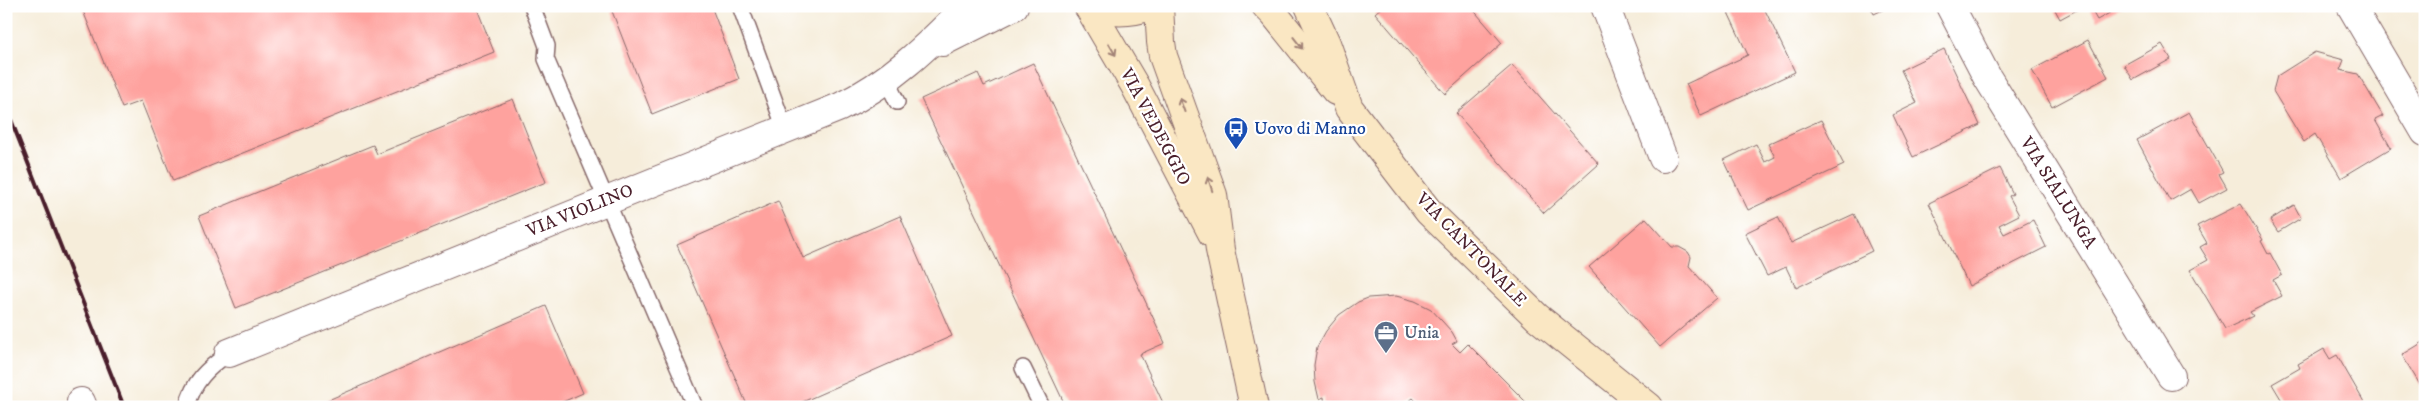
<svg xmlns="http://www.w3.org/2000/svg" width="2431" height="413" viewBox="0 0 2431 413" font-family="'IM FELL DW Pica',serif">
  <rect width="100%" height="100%" fill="#fff"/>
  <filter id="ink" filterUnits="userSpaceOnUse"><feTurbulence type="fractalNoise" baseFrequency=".02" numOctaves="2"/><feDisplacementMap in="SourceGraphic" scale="10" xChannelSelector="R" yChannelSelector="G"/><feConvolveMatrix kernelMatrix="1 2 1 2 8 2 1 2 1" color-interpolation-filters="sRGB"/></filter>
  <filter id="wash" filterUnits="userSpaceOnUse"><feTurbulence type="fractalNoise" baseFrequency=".0096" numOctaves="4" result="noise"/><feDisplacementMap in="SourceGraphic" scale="20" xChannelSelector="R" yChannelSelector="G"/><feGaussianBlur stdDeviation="1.12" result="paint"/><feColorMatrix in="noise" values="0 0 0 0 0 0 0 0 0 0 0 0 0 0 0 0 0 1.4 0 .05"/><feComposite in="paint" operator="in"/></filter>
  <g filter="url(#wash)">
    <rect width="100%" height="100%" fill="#f6edda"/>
    <g id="blocks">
      <!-- building -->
      <g fill="#fea29e">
        <path d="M81 6H476L494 52 173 181 141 101 122 108Z"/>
        <path d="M610 6H711L739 79 652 114Z"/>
        <path d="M1383 6H1470L1502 43 1445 94 1375 13Z"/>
        <path d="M1725 6H1763L1795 72 1701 116 1686 84 1748 55Z"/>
        <path d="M1870 6H1891L1874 14Z"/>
        <path d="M2053 6H2084L2060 19Z"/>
        <path d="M2089 6H2122L2097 20Z"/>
        <path d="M2088 40 2108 77 2052 107 2032 70Z"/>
        <path d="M2162 44 2171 59 2133 80 2124 65Z"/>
        <path d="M1944 49 1980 125 1913 157 1893 115 1917 103 1901 70Z"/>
        <path d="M2315 52 2344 60 2340 70 2358 74 2383 116 2375 120 2391 148 2341 178 2315 134 2304 142 2273 91 2277 76Z"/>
        <path d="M1033 63 1165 343 1140 354 1165 407H1066L921 99 978 73 984 86Z"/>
        <path d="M1512 65 1599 164 1544 213 1456 113Z"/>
        <path d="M513 99 546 182 236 308 199 216 373 145 377 154Z"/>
        <path d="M2189 112 2223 172 2219 174 2227 188 2199 203 2191 189 2170 201 2137 140Z"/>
        <path d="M1821 120 1844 165 1748 210 1724 160 1756 144 1765 162 1775 157 1768 144Z"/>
        <path d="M2000 168 2013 194 2009 196 2019 215 1999 225 2004 234 2033 220 2046 247 1969 286 1929 203Z"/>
        <path d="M778 201 803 258 900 216 952 336 791 407H748L677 245Z"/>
        <path d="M2241 204 2263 240 2261 241 2268 254 2270 253 2282 275 2273 280 2282 296 2250 312 2253 316 2225 329 2190 270 2208 260 2200 247 2207 243 2197 226Z"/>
        <path d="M2294 205 2301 218 2278 232 2270 220Z"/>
        <path d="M1854 214 1872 251 1796 288 1786 267 1767 276 1745 233 1778 217 1791 243Z"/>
        <path d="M1646 218 1672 247H1679L1688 252 1691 257 1689 266 1717 298 1660 347 1589 267Z"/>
        <path d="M1396 296 1415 301 1431 309 1452 332 1457 341 1452 344 1460 352 1468 344 1531 407H1422L1413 398 1402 407H1325L1324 397 1319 399 1315 382 1314 365 1317 347 1326 331 1339 315 1358 302 1368 298Z"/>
        <path d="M546 306 583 393 551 407H312Z"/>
        <path d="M2425 341V393L2402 355Z"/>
        <path d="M2324 349 2330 359 2337 355 2364 402 2361 404 2362 407H2279L2284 404 2272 384 2300 368 2298 364Z"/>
      </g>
    </g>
  </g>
  <g filter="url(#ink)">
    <use href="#blocks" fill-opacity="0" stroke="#866768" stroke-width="1"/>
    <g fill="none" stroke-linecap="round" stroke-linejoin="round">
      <defs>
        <g id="lane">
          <path d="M532 6 547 46 546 59 695 407"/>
          <path d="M740 6 785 129"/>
          <path d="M887 81 897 102"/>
          <path d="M1023 368 1042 407"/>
          <path d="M187 407C193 381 208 368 229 353"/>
        </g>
        <g id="street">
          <path d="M1605 6 1663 158"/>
          <path d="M1950 6 1987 77 2171 376"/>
          <path d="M2351 6 2425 132"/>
          <path d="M942 42 1014 6"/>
          <path d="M229 353 840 107C891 82 928 46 967 6"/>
          <path d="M81 402 83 407"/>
        </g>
        <g id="secondary">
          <path d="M1088 6 1135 86 1212 233"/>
          <path d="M1088 6C1109 13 1129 14 1150 6"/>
          <path d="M1159 6 1161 42 1163 56 1213 195 1220 250 1254 407"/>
          <path d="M1266 6 1274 14 1336 91"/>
          <path d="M1309 6 1326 43 1349 108 1429 212 1537 317 1649 407"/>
        </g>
      </defs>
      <!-- lane casing -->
      <use href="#lane" stroke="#866768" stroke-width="18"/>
      <!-- street casing -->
      <use href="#street" stroke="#866768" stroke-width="30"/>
      <!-- secondary casing -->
      <use href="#secondary" stroke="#866768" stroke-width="30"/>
      <!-- lane -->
      <use href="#lane" stroke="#fff" stroke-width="15"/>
      <!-- street -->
      <use href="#street" stroke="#fff" stroke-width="28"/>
      <!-- secondary -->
      <use href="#secondary" stroke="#fae7c3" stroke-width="28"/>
      <!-- rail -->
      <path stroke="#4a1f2b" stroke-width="4" d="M6 107 124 407"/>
    </g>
    <!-- one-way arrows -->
    <defs><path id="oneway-shaft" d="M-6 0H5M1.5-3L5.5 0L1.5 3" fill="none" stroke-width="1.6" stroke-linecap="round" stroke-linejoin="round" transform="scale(1.25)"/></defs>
    <g stroke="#a28377">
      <use href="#oneway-shaft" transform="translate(1298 43) rotate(52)"/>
      <use href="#oneway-shaft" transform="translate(1112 49) rotate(60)"/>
      <use href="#oneway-shaft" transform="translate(1182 105) rotate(-110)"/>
      <use href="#oneway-shaft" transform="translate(1210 184) rotate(-108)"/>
    </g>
  </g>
  <!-- icons -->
  <defs>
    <symbol id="bus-pin" viewBox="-11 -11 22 30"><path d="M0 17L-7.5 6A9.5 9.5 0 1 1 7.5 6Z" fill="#1a4fb4" stroke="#fff"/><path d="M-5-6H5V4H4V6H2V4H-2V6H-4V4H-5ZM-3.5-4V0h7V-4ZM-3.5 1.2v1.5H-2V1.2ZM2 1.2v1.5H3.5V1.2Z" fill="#fff"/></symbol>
    <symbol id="office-pin" viewBox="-11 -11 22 30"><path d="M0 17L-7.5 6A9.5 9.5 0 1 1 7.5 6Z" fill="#5c6f8a" stroke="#fff"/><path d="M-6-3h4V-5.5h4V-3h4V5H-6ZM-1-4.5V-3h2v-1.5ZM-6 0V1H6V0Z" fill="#fff"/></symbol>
  </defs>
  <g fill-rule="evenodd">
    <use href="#bus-pin" x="1222" y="115" width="28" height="38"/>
    <use href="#office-pin" x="1372" y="319" width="28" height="38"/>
  </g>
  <g text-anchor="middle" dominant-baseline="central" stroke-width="4.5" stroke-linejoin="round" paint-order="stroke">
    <!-- street labels -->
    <g font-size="18" fill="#4a1f2b" stroke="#fff">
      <text transform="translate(1155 127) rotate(62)">VIA VEDEGGIO</text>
      <text transform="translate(2058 193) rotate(58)">VIA SIALUNGA</text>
      <text transform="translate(580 211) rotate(-22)">VIA VIOLINO</text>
      <text transform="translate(1471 250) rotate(46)">VIA CANTONALE</text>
    </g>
    <!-- transit labels -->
    <g font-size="18" fill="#164399" stroke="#fff" text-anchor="start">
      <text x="1254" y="129">Uovo di Manno</text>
    </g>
    <!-- service labels -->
    <g font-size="18" fill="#4e5e75" stroke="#fff" text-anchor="start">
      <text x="1404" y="333">Unia</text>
    </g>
  </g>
  <!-- margin -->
  <rect width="2431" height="413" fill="none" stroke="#fff" stroke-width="25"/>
</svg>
